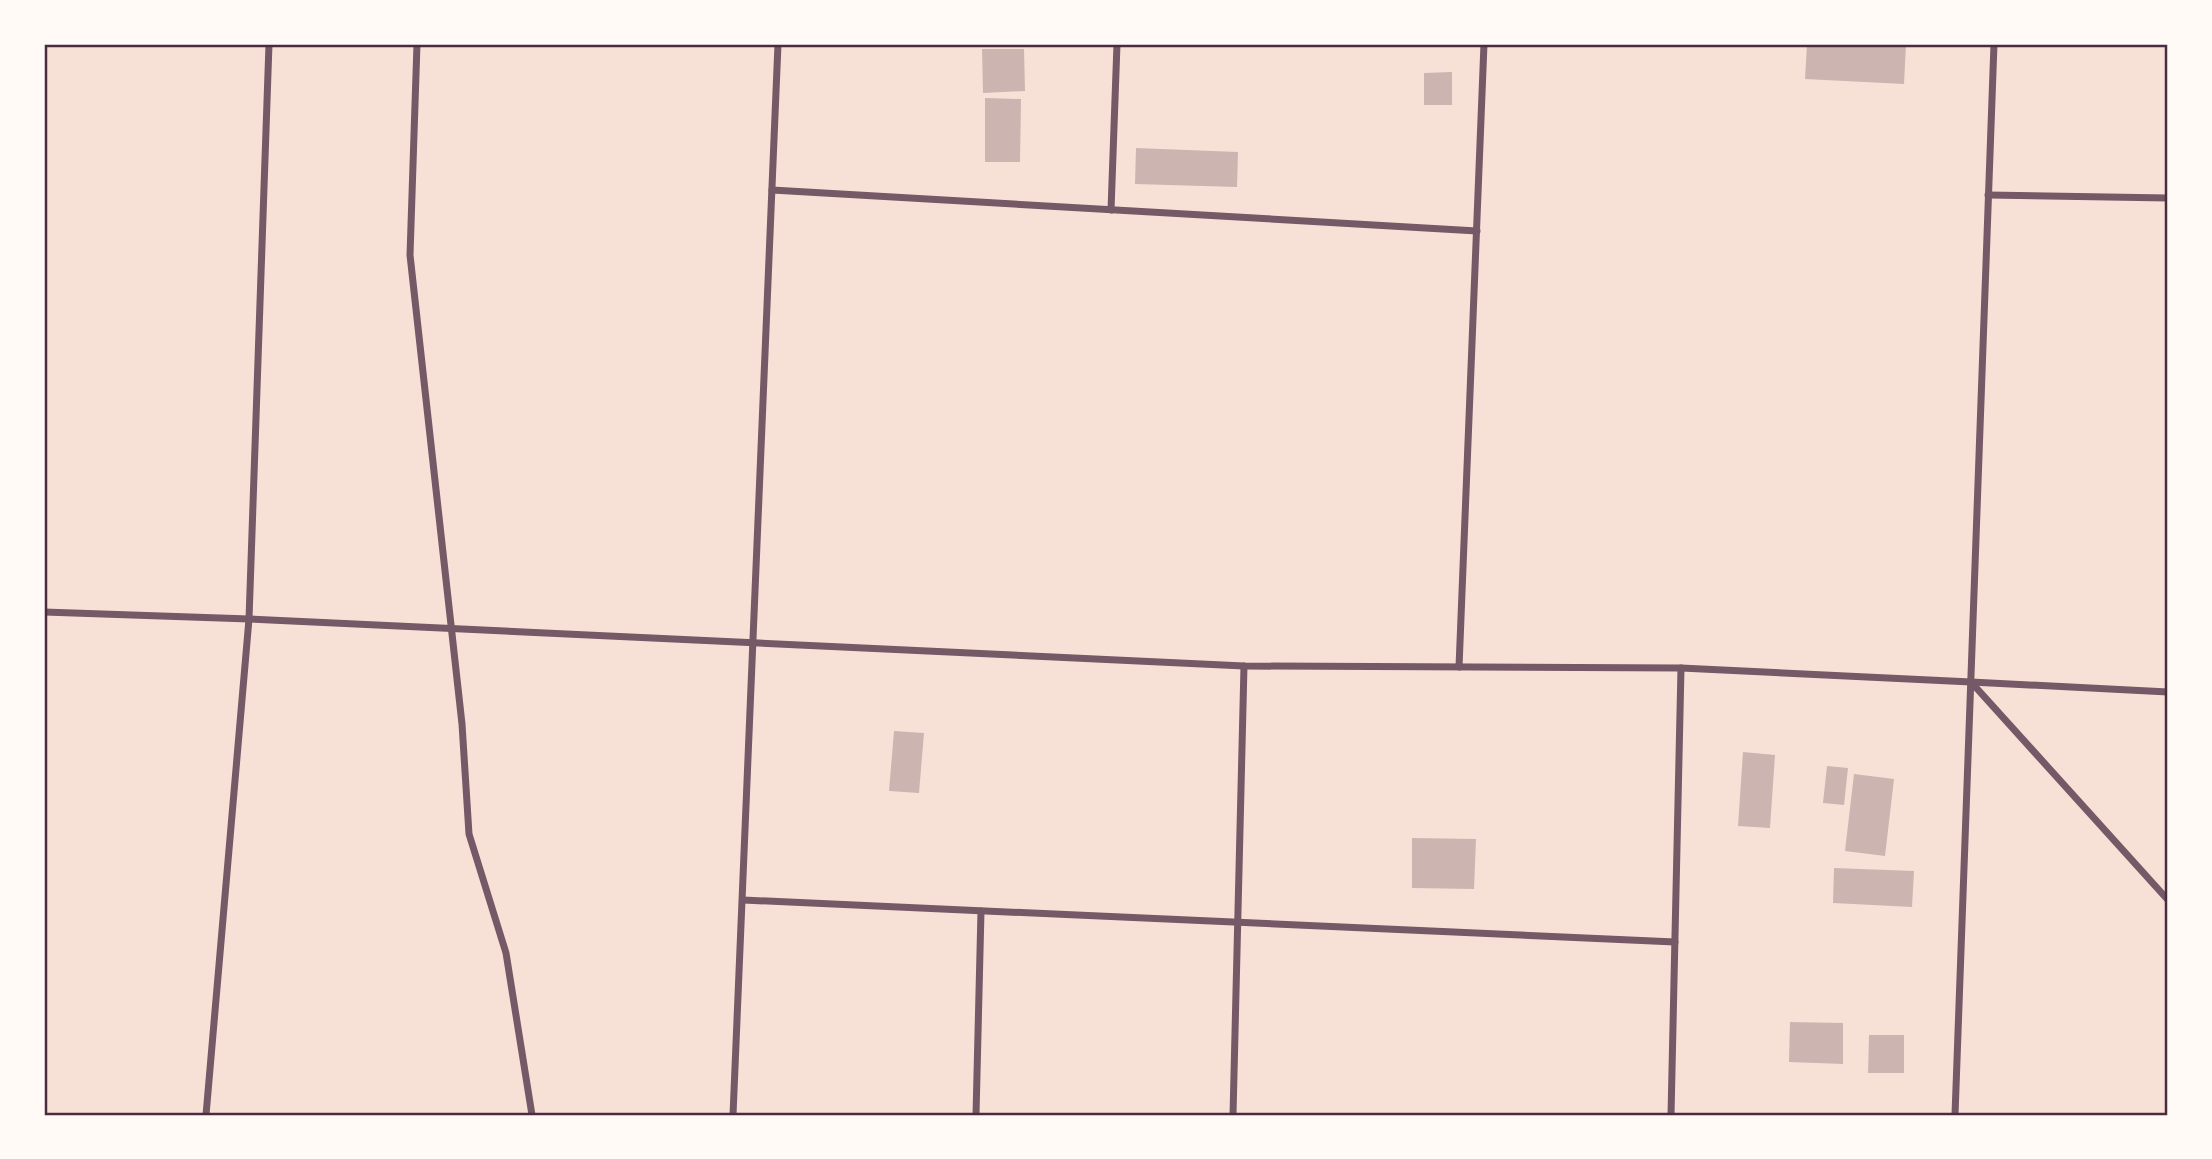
<svg xmlns="http://www.w3.org/2000/svg" width="2212" height="1159" viewBox="0 0 2212 1159" font-family="'Varela Round',sans-serif">
  <rect width="100%" height="100%" fill="#f7e1d7"/>
  <!-- building -->
  <g fill="#ccb4b1">
    <path d="M1807 44H1906L1904 84 1805 79Z"/>
    <path d="M982 49H1024L1025 91 983 93Z"/>
    <path d="M1452 72V105H1424V73Z"/>
    <path d="M985 98 1021 99 1020 162H985Z"/>
    <path d="M1136 148 1238 152 1237 187 1135 184Z"/>
    <path d="M894 731 924 733 919 793 889 791Z"/>
    <path d="M1743 752 1775 755 1770 828 1738 826Z"/>
    <path d="M1827 766 1848 768 1844 805 1823 803Z"/>
    <path d="M1854 774 1894 779 1885 856 1845 851Z"/>
    <path d="M1412 838 1476 839 1474 889 1412 888Z"/>
    <path d="M1834 868 1914 871 1912 907 1833 903Z"/>
    <path d="M1790 1022 1843 1023V1064L1789 1062Z"/>
    <path d="M1869 1035H1904V1073H1868Z"/>
  </g>
  <g fill="none" stroke-linecap="round" stroke-linejoin="round">
    <!-- minor -->
    <g stroke="#755966" stroke-width="7">
      <path d="M417 44 410 255 462 724 469 834 506 953 532 1115"/>
      <path d="M772 190 1477 231"/>
      <path d="M1988 195 2168 198"/>
      <path d="M1111 210 1117 44"/>
      <path d="M44 612 249 619 1244 666 1681 668 1971 682 2168 900"/>
      <path d="M1459 667 1484 44"/>
      <path d="M1971 682 2168 692"/>
      <path d="M743 900 1675 942"/>
      <path d="M206 1115 249 619 269 44"/>
      <path d="M733 1115 778 44"/>
      <path d="M976 1115 981 911"/>
      <path d="M1233 1115 1244 666"/>
      <path d="M1671 1115 1681 668"/>
      <path d="M1955 1115 1994 44"/>
    </g>
  </g>
  <!-- border -->
  <rect width="2212" height="1159" fill="none" stroke="#fffaf5" stroke-width="91"/>
  <rect x="46" y="46" width="2120" height="1068" fill="none" stroke="#4a2c40" stroke-width="2.5"/>
</svg>
